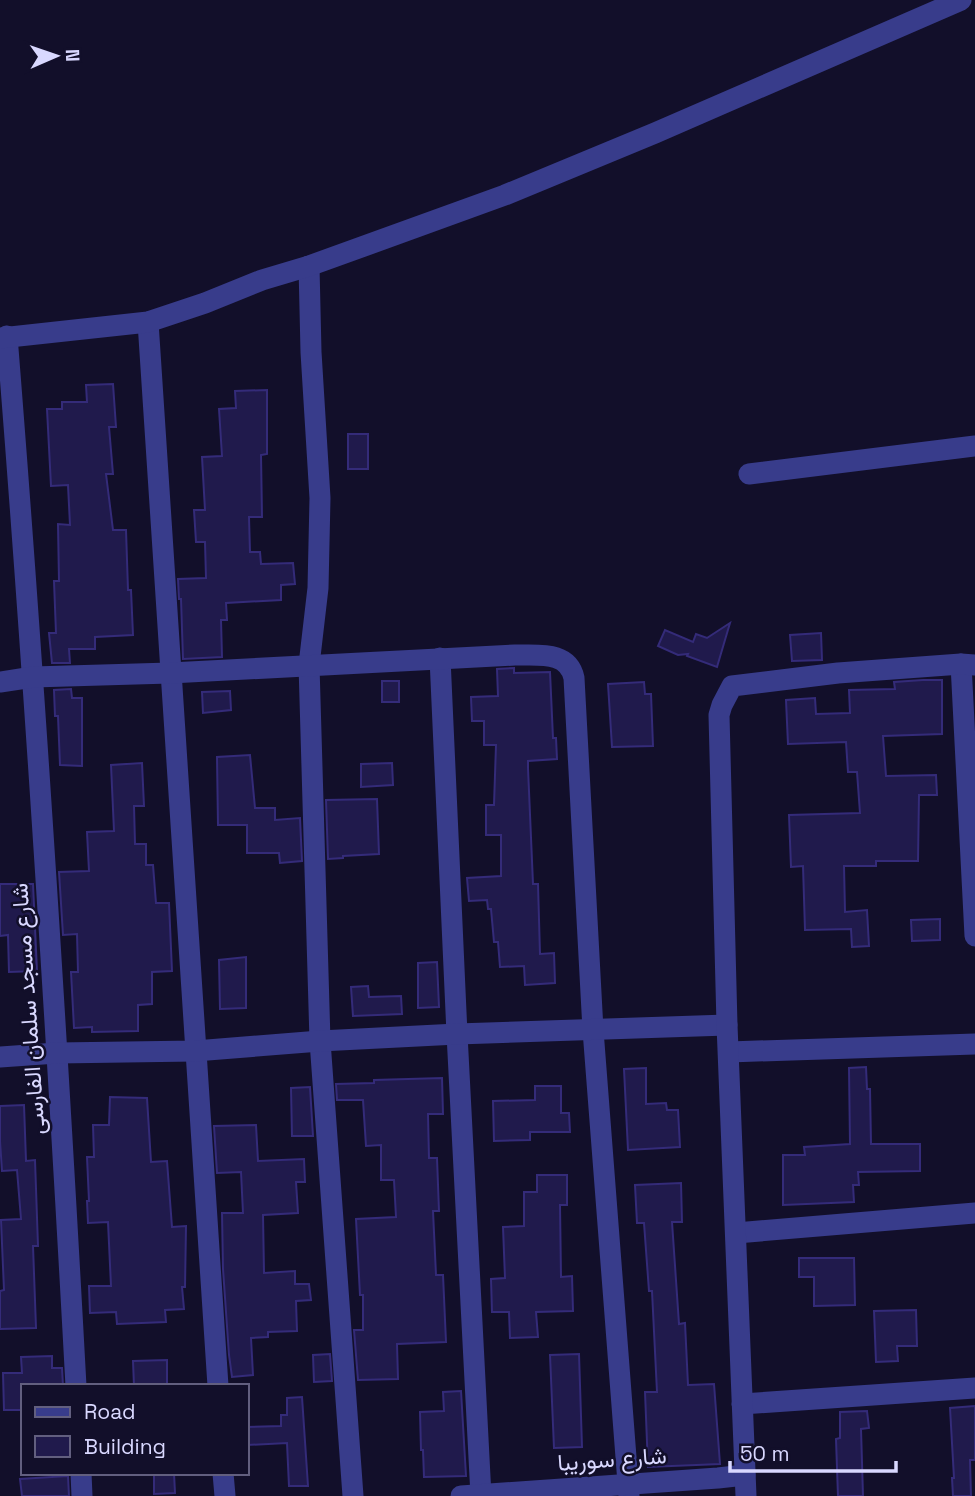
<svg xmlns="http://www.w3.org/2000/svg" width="975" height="1496" viewBox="0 0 975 1496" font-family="'Space Grotesk',Vazirmatn,sans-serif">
  <rect width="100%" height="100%" fill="#120f2a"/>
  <!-- building -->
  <g fill="#201a4c" stroke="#342b79" stroke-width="2">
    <path d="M113 384 116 427H109L113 474H106L113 530H126L128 590H131L133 635 95 637V649H69L70 663H52L49 633H56L54 581H59L58 524 70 525 68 485 51 486 47 409H62V402H87L86 385Z"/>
    <path d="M267 390V454L261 455 262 517H249L250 552H260L261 564 293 563 295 584 281 585V600L226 603 227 620H221L222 657 183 659 181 599H179L178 579 206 578 205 542H196L194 510H205L202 457 222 456 219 409 236 408 235 391Z"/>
    <rect x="348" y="434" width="20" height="35"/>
    <path d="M730 623 717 667 687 656 688 654 678 655 658 646 665 630 693 642 696 634 707 638Z"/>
    <path d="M821 633 822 660 792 661 790 635Z"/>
    <path d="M514 668V673L550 672 553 738H556L557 759 528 761V768L533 884H538L540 954 554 953 555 983 525 985 524 966 500 967 498 942H494L491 909H488L487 900 469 901 467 878 501 876V835H486V805H494L496 745H484V721H472L471 697 498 696 497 669Z"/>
    <path d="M923 680H942V734L883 736 886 776 936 775 937 795H919L918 861H876V866H844L845 912 867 910 869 946 852 947 851 929 805 930 803 866 791 867 789 815 860 813 857 772H848L846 742 788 744 786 700 815 698 816 714 850 713 849 690 895 689 894 682Z"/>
    <rect x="382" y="681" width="17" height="21"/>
    <path d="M644 682 645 694H651L653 746 612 747 608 684Z"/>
    <path d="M71 689 72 698H82V766L60 765 58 716H55L54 690Z"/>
    <path d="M230 691 231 710 203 713 202 692Z"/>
    <path d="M250 755 255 808H275V820L300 818 302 861 280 863 279 853H247V825H218L217 757Z"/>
    <path d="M142 763 144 806H134L135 844H146V865H153L156 903H169L172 971 152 972V1004L138 1005V1031L92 1032V1027L74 1028 71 972H78L77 934 63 935 59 872 89 871 87 832 114 831 111 765Z"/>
    <path d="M392 763 393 785 361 787V764Z"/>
    <path d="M377 799 379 854 343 856V858L328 859 326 800Z"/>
    <path d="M0 884H33L37 971 9 972 8 935 0 936Z"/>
    <path d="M940 919V940L912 941 911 920Z"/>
    <path d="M246 957V1008L220 1009 219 960Z"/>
    <path d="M437 962 439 1007 418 1008V963Z"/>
    <path d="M368 986 369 997 401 996 402 1014 353 1016 351 987Z"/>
    <path d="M866 1067 867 1089H870L871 1144H920V1171L858 1172 859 1185H853L854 1202 783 1205V1155H805L804 1147 850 1144 849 1068Z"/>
    <path d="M646 1068V1104L666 1103 667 1110H678L680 1147 628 1150 624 1069Z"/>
    <path d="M442 1078 443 1114H428L429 1158H437L439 1211H433L436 1275H443L446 1342 397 1344 398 1379 358 1380 354 1330H363V1295H360L356 1219 396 1217 394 1180H381V1145L366 1146 363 1100H337L336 1084 374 1083V1080Z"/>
    <path d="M535 1086H561V1113H569L570 1132H530V1140L494 1141 493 1101 535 1100Z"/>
    <path d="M310 1087 313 1136H292L291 1088Z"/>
    <path d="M110 1097 147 1098 151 1162 167 1161 172 1227 186 1226 185 1287H182L184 1309 165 1310 166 1322 117 1324 116 1312 90 1313 89 1286H111L108 1222 88 1223 87 1201H89L87 1157H94L93 1125H109Z"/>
    <path d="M24 1105 26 1161 35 1160 38 1246H33L36 1328 0 1329V1291L4 1290 1 1220 21 1219 17 1170 2 1171 0 1141V1106Z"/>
    <path d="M256 1125 258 1161 304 1159 305 1182H296L298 1213 263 1215 264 1273 295 1271V1284H309L311 1300 296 1301 297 1331 268 1332V1337L251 1338 253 1375 232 1377 229 1355 223 1269 222 1213H243L241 1172 217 1173 214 1126Z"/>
    <path d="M537 1175H567V1205H560L561 1277 572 1276 573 1311 536 1312 538 1337 510 1338 509 1312H492L491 1279 505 1278 503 1227 524 1226V1192H537Z"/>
    <path d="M681 1183 682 1222H672L679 1324 685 1323 688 1385 714 1384 720 1464 648 1467 645 1392H657L652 1291H649L644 1223H637L635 1185Z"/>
    <path d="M799 1258H854L855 1305 814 1306V1277H799Z"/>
    <path d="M916 1310 917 1346H897L898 1361 876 1362 874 1311Z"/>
    <path d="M330 1354 332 1381 314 1382 313 1355Z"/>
    <path d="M579 1354 582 1447 554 1448 550 1355Z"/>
    <path d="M52 1356V1368H62L63 1386H23V1410H4L3 1373H22L21 1357Z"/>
    <path d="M167 1360V1386H134L133 1361Z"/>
    <path d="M461 1391 466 1476 424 1477 423 1450H421L420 1412 444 1411 443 1392Z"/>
    <path d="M302 1397 308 1486H289L287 1443 247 1445V1427L281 1426V1415H287V1398Z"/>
    <path d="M975 1406V1460H970L971 1496H953L952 1478H954L950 1408Z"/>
    <path d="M867 1411 869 1428 861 1429 863 1496H838L836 1439 840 1438V1412Z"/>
    <path d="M154 1473H174L175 1493 154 1494Z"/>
    <path d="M68 1476 69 1496H22L20 1479Z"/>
  </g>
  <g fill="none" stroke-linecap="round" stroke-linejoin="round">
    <!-- minor -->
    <g stroke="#383c8b" stroke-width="21">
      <path d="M309 266 311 352 320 498 318 588 309 665 320 1041 353 1496"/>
      <path d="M148 322 218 1386"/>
      <path d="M7 336C35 686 57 1036 76 1386"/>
      <path d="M0 338 148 322 205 303 262 280 309 266 505 195 655 133 961 0"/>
      <path d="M749 474 975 446"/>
      <path d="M440 658 457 1034 481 1496"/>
      <path d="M961 664 975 936"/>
      <path d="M0 682 33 677 170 673 515 655C537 656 568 650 574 678L593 1030 629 1496"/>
      <path d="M729 1052 975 1044"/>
      <path d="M0 1057 57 1053 195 1051 320 1041 457 1034 727 1025"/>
      <path d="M736 1233 975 1213"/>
      <path d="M742 1404 975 1388"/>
      <path d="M81 1473 82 1496"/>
      <path d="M223 1473 225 1496"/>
      <path d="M461 1496 718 1478 745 1475"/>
      <path d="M746 1496 727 1025 719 715 722 705 732 686 838 673 961 664 975 665"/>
    </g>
  </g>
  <g text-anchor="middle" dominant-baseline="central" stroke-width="5" stroke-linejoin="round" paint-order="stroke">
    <!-- street labels -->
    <g font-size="23" fill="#d9d8ff" stroke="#120f2a">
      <text transform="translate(28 1009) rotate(-94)">شارع مسجد سلمان الفارسى</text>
      <text transform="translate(612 1459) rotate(-4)">شارع سوريبا</text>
    </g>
  </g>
  <!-- legend -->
  <rect x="21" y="1384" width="228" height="91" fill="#120f2a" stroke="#625f7f" stroke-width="2"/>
  <rect x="35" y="1407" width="35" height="10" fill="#383c8b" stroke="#625f7f" stroke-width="2"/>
  <text x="84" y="1419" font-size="21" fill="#d9d8ff">Road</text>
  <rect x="35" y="1436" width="35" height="21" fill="#201a4c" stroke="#625f7f" stroke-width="2"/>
  <text x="84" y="1454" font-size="21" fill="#d9d8ff">Building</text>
  <!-- north arrow -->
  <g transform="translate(56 56) rotate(88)" stroke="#120f2a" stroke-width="5" paint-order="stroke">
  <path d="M0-5L12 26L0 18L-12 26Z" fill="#d9d8ff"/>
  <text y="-10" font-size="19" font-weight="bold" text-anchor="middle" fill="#d9d8ff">N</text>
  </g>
  <!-- scale -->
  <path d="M730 1461v10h166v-10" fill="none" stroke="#d9d8ff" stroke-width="3.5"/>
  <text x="740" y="1461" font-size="21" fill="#d9d8ff" stroke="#120f2a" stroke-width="5" paint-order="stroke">50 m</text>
</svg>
